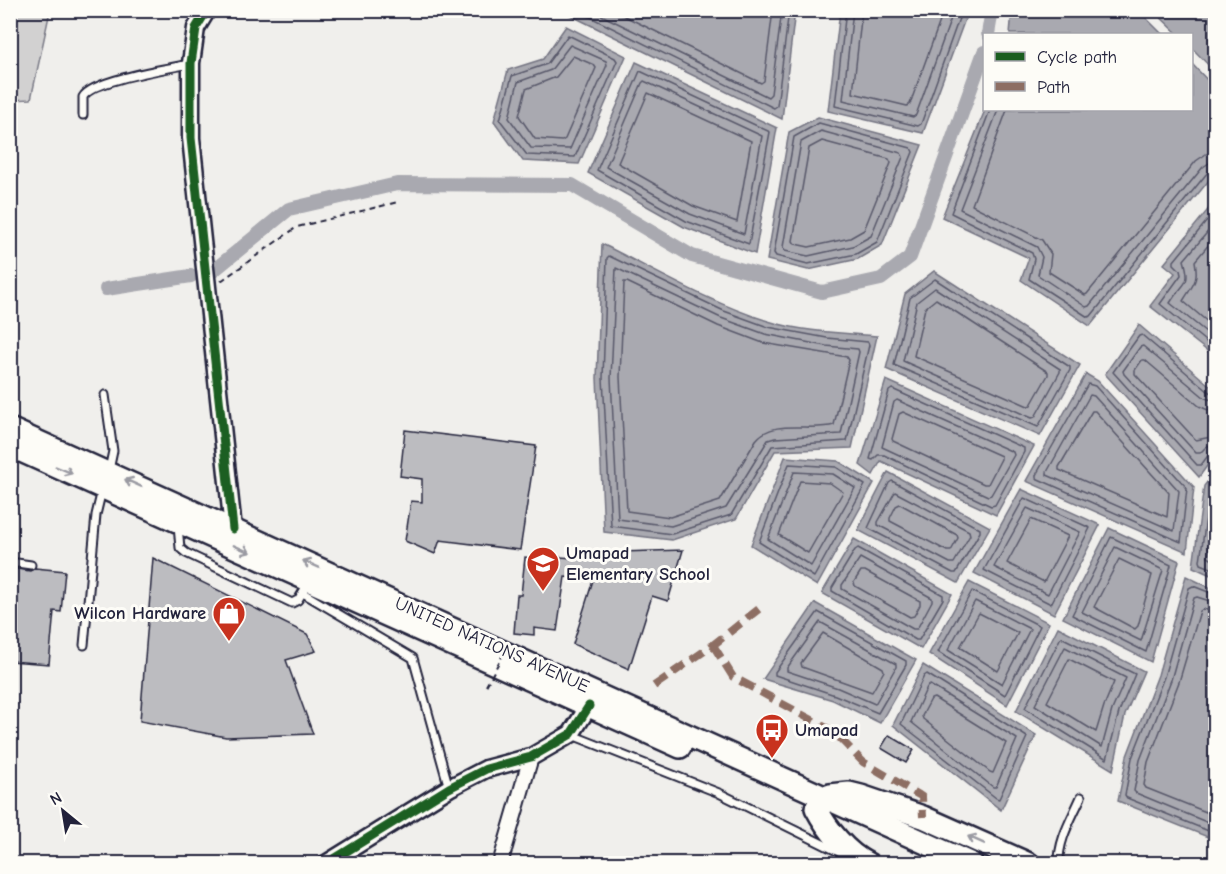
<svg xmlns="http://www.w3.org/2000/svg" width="1226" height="874" viewBox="0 0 1226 874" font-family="'Comic Neue',sans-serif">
  <rect width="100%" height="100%" fill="#f0efec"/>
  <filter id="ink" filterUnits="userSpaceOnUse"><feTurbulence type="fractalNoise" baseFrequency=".0167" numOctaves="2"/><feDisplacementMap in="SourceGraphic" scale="12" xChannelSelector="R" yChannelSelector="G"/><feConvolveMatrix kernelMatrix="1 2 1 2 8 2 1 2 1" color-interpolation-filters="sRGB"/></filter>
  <g filter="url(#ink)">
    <!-- green -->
    <path fill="#d2d1d1" stroke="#7a7a86" stroke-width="1.5" d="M11 10 50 11 31 99 11 100Z"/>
    <!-- water -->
    <g fill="#a9a9b0" stroke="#737381" stroke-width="1.5">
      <path d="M572 11H795L782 119 568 14Z"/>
      <path d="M840 11H968L923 133 828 111Z"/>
      <path d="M1012 11H1139L1162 34H1010Z"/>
      <path d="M1154 11H1215V72L1192 48V34H1178Z"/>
      <path d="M566 26 626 56 579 164 523 161 494 121 508 70 543 59Z"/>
      <path d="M636 62 777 128 755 254 684 227 588 173Z"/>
      <path d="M1192 64 1215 88V173L1090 326 1021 280 1029 258 942 217 985 110H1192Z"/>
      <path d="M818 117 922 145 882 245 858 259 808 270 767 260 789 132Z"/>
      <path d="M1215 201V357L1150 306 1175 273 1164 264Z"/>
      <path d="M602 244C656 271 710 303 768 321 802 332 841 333 877 336L852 448 775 451 736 519 672 540 604 532 597 378Z"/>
      <path d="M934 271 1080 365 1040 436 886 369 905 294Z"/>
      <path d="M1139 325 1215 390V455L1199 477 1105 374Z"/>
      <path d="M1086 374 1098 381 1194 487 1187 552 1026 481Z"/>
      <path d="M886 380 1034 446 996 515 881 461 873 475 860 465Z"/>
      <path d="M785 457 838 461 874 483 817 586 751 545Z"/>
      <path d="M888 472 990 527 958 583 858 530Z"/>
      <path d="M1215 472V577L1193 567 1204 486Z"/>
      <path d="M1021 489 1100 525 1054 614 974 573Z"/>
      <path d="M1109 528 1179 561 1151 662 1063 618Z"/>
      <path d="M854 539 952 594 921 649 822 593Z"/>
      <path d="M1186 576 1215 590V840L1118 801 1127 756 1158 675Z"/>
      <path d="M969 582 1049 623 1007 705 929 654Z"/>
      <path d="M815 603 916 660 880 723 833 700 763 679Z"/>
      <path d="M1058 627 1144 671 1125 715 1113 770 1016 711Z"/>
      <path d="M923 665 1036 735 1001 810 893 725Z"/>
    </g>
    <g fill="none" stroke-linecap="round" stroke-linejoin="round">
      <!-- shore -->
      <g stroke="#58586a" stroke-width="1.5">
        <path d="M576 10 774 108 777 106 789 10"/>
        <path d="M591 10 768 97 771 94 782 10"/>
        <path d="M612 10 761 83 764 81 773 10"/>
        <path d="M846 10 835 106 918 126 921 124 962 10"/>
        <path d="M853 10 843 100 913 117 916 115 954 10"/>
        <path d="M862 10 853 93 907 106 910 104 944 10"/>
        <path d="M568 35 615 58 617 61 575 157 527 155 500 120 512 76 547 64Z"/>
        <path d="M570 45 606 61 607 65 570 149 531 148 509 118 518 82 551 70Z"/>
        <path d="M573 56 594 65 596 68 565 139 562 141 535 139 519 116 526 89 556 77Z"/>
        <path d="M640 71 770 132 749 244 686 221 597 170Z"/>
        <path d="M644 81 762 136 744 234 690 214 606 167 642 83Z"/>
        <path d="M648 93 751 141 737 222 693 206 618 163Z"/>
        <path d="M990 110 951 213 1032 253 1034 259 1029 279 1088 317 1091 316 1208 172 1216 170"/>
        <path d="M998 110 960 209 1037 247 1042 257 1038 275 1086 307 1089 306 1203 167 1209 163 1216 162"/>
        <path d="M1007 110 972 205 1042 240 1051 254 1049 272 1085 295 1087 294 1196 161 1206 154 1216 153"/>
        <path d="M819 123 911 148 913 152 877 242 856 254 808 264 776 256 774 253 794 137Z"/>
        <path d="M821 131 901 153 903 157 871 236 853 246 808 256 785 251 783 247 801 142Z"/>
        <path d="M822 141 889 159 891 163 864 230 850 238 809 247 795 244 793 241 809 148Z"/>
        <path d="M1216 210 1174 261V264L1180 270 1181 275 1160 304 1216 350"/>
        <path d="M1216 222 1184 260C1192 287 1183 281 1170 303L1216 340"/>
        <path d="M1216 236 1195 261C1199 282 1193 284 1183 301L1216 329"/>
        <path d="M609 256 724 311 768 327 827 338 868 342 869 345 847 441 772 446 731 515 672 534 611 526 603 378 607 258Z"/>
        <path d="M616 268 721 318 765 334 826 346 858 349 859 352 841 434 775 438 768 440 726 508 671 526 618 519 611 378Z"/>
        <path d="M935 279 1070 367V370L1038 427 894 365 910 298Z"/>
        <path d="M624 282H627L718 326 763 343 847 357 849 360 834 425C810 432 773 418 756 440L720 501 670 517 627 511 620 377Z"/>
        <path d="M935 288 1060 369V372L1035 417 1032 418 903 361 917 302Z"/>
        <path d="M936 299 1048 372V375L1031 405 1028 406 914 356 925 308Z"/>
        <path d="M1088 384 1095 386 1187 488 1181 542 1036 478V475Z"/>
        <path d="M892 389 1024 448V452L995 505 991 506 884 455H878L873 460 870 459 889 391Z"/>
        <path d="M1216 394 1209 392 1142 335 1139 336 1113 372 1197 465H1201L1210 453 1216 452"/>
        <path d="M1090 395 1094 396 1179 491 1174 531 1047 475V472Z"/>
        <path d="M897 400 1013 452 1014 455 991 495 988 496 882 447 894 402Z"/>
        <path d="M1216 401 1205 398 1143 346 1140 347 1123 371 1124 374 1196 453H1200L1207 446 1216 445"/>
        <path d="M1216 410H1208L1199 406 1145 360H1142L1135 370V374L1196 440 1216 436"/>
        <path d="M1092 411H1095L1169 493 1167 517 1059 470V467Z"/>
        <path d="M903 412 1001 456V459L988 484H984L893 441 892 439 899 414Z"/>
        <path d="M789 464 836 467 865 485 814 577 759 542Z"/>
        <path d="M794 472 833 474 855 488 811 566 768 539Z"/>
        <path d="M800 481 830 483 843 492 808 553 779 535Z"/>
        <path d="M892 481 980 529V532L956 573H953L868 528 889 483Z"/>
        <path d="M1216 481 1210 489 1200 561 1201 564 1216 570"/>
        <path d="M895 492 969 531 970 535 954 563H950L878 525V522Z"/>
        <path d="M1024 498 1090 528 1051 604 984 570Z"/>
        <path d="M1216 502 1208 557 1216 562"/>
        <path d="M900 504 957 535 958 538 951 551H947L890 521V518L896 506Z"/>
        <path d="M1027 508 1080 532 1048 594 994 567Z"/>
        <path d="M1031 519 1068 536 1044 582 1007 563Z"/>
        <path d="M1111 537 1171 565 1146 652 1072 615Z"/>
        <path d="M1115 547 1163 570 1141 641 1082 612Z"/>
        <path d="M858 548 943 595V599L919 640H916L832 591V588L855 550Z"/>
        <path d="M860 558 932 598V601L917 629H913L842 589V585Z"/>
        <path d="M1119 559 1152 575 1138 626 1135 629 1094 607Z"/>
        <path d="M861 571H865L920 601V605L914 616 910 617 855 586 854 582Z"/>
        <path d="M972 591 1040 626 1005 695 938 652Z"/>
        <path d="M1216 595 1193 586 1189 588 1164 677 1132 758 1125 795 1127 798 1216 834"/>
        <path d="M975 601 1030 629 1002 684 948 650Z"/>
        <path d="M1216 603 1197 597 1194 598 1171 680 1140 760 1134 791 1136 793 1216 826"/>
        <path d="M818 612 906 661V665L878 713 835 695 775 675V672Z"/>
        <path d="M1216 612 1203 609 1200 611 1179 682 1148 762 1144 785 1146 788 1216 816"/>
        <path d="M979 613 1018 633 998 671 960 647Z"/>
        <path d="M820 622 896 664V667L875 704 838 688 787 671V668Z"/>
        <path d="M823 633 883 668 884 671 872 692 802 667 801 663Z"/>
        <path d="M1061 637 1135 674 1119 712 1107 759 1025 708Z"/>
        <path d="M1065 647 1126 678 1112 710 1102 747 1035 705Z"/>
        <path d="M1069 659 1114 682 1104 706 1096 732 1047 702Z"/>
        <path d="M927 674 1027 737 999 799 996 798 901 724 924 676Z"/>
        <path d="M930 685 1017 739 996 787H993L911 722 927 687Z"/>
        <path d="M934 698 1006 743 993 773 990 772 923 719 922 716 931 699Z"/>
      </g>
      <!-- canal -->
      <g stroke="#a9a9b0" stroke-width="14">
        <path d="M988 34 992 10"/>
        <path d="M213 271 289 209 397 184 572 185 692 256 822 292 881 279 910 257 984 52"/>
        <path d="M106 289 191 276"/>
      </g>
    </g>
    <!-- building -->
    <g fill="#bcbcc0" stroke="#22223b" stroke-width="1.5">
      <path d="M405 430 536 446 520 550 440 540 435 554 405 541 411 501 422 502V479L400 476Z"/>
      <path d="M683 550 668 601 652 596 629 669 573 644 594 577 573 570 572 578 565 577 557 631 534 628V635L514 633 517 595H521L525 557 546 560 547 556 587 559 589 553Z"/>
      <path d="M153 558 307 634 316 651 286 660 313 734 226 737 140 721Z"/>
      <path d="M10 568 30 571 35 568 65 571 61 612 54 611 49 664 10 661Z"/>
      <path d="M889 735 914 750 906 763 881 748Z"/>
    </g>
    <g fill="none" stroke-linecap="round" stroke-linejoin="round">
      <defs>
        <g id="service">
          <path d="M83 115V97C92 80 170 68 190 64"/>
          <path d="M105 395 113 451 109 470"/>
          <path d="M178 526 180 548 186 553 292 603 298 600 304 590"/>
          <path d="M10 562 31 565"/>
          <path d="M303 593 413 658 449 788"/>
          <path d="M84 645 96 515 102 490"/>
          <path d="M572 735 719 793 839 852"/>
          <path d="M1059 864C1058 840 1072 818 1081 797"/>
        </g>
        <path id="minor" d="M500 864 531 757"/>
        <g id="tertiary">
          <path d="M207 10 196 28 191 63V138L233 529"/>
          <path d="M326 864 449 788 486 769 531 757 571 734 589 706"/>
        </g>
        <g id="primary">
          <path d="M10 429 972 864"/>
          <path d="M10 446 680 747"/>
          <path d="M830 795 849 793 861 796 923 817 1029 864"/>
          <path d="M816 808C827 829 846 853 868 864"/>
        </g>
      </defs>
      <!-- service casing -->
      <use href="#service" stroke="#22223b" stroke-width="11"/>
      <!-- minor casing -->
      <use href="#minor" stroke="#22223b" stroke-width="18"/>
      <!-- tertiary casing -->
      <use href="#tertiary" stroke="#22223b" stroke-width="21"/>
      <!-- primary casing -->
      <use href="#primary" stroke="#22223b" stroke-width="26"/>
      <!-- path -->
      <path stroke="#22223b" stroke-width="2" stroke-dasharray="6 4.5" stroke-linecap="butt" d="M221 281 297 227 398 202"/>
      <!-- service -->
      <use href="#service" stroke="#fdfcf7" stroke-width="7"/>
      <!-- minor -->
      <use href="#minor" stroke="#fdfcf7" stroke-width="14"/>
      <!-- tertiary -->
      <use href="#tertiary" stroke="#fdfcf7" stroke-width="16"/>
      <!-- primary -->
      <use href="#primary" stroke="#fdfcf7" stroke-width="21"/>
      <!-- path-bridge -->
      <path stroke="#22223b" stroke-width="2" stroke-dasharray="6 4.5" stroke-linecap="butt" d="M486 686 511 640"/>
      <!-- quiet -->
      <g stroke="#8d6e63" stroke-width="8" stroke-dasharray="15 8" stroke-linecap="butt">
        <path d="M713 645 733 677 834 732 863 762 919 795 922 797 923 817"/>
        <path d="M654 686 713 645 760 608"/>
      </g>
      <defs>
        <g id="cycleway">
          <path d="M207 10 196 28 191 63V138L233 529"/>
          <path d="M326 864 449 788 486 769 531 757 571 734 589 706"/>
        </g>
      </defs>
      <!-- cycleway casing -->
      <use href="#cycleway" stroke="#fdfcf7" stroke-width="13"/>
      <!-- cycleway -->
      <use href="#cycleway" stroke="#1b5e20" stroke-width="9"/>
    </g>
    <!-- one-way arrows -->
    <defs><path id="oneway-shaft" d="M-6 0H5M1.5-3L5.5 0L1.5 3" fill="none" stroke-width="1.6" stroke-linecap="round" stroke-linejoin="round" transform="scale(1.5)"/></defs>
    <g stroke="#9a9aa2">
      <use href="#oneway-shaft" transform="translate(64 470) rotate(23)"/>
      <use href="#oneway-shaft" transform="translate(133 483) rotate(-156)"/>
      <use href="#oneway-shaft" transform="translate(242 549) rotate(24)"/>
      <use href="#oneway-shaft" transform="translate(311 564) rotate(-156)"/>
      <use href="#oneway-shaft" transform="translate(976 840) rotate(-156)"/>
    </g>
  </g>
  <!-- icons -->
  <defs>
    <symbol id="school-pin" viewBox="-11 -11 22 30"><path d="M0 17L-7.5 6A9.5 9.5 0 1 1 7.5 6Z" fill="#c8321e" stroke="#fdfcf7"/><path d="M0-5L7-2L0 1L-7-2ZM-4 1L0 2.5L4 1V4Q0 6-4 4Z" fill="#fff"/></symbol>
    <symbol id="shop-pin" viewBox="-11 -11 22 30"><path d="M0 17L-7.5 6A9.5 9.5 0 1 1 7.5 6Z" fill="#c8321e" stroke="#fdfcf7"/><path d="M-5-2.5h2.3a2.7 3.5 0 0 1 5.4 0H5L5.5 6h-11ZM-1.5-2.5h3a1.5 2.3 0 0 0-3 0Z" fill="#fff"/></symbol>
    <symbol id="bus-pin" viewBox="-11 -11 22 30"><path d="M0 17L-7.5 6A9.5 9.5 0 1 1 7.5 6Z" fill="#c8321e" stroke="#fdfcf7"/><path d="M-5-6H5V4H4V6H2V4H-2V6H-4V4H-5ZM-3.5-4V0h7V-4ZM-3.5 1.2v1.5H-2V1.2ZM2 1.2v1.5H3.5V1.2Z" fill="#fff"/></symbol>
  </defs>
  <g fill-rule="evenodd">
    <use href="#school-pin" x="524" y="544" width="38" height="52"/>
    <use href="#shop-pin" x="210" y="594" width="38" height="52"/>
    <use href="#bus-pin" x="753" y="711" width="38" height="52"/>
  </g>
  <g text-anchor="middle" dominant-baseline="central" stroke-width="6" stroke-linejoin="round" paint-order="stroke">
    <!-- poi labels -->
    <g font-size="18" font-weight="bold" fill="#22223b" stroke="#fdfcf7" text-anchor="start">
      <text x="566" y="553">Umapad<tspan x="566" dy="21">Elementary School</tspan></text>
      <text x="206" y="613" text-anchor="end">Wilcon Hardware</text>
      <text x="795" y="730">Umapad</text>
    </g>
    <!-- street labels -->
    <g font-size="18" fill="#22223b" stroke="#fdfcf7">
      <text transform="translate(492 645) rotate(24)">UNITED NATIONS AVENUE</text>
    </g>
  </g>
  <!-- margin -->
  <rect width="1226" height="874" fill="none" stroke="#fdfcf7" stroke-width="36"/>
  <rect x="18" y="18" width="1190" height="838" fill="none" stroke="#22223b" stroke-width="2" filter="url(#ink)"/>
  <!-- legend -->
  <rect x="983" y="33" width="210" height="78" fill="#fdfcf7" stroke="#a5a5ac" stroke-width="1.5"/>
  <rect x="995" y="52" width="30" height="9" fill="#1b5e20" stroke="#a5a5ac" stroke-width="1.5"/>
  <text x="1037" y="63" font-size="18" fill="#22223b">Cycle path</text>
  <rect x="995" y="82" width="30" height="9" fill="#8d6e63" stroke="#a5a5ac" stroke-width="1.5"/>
  <text x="1037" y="93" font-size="18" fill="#22223b">Path</text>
  <!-- north arrow -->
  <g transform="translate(63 811) rotate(330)" stroke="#fdfcf7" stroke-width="4.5" paint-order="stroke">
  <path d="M0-4.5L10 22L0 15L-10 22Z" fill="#22223b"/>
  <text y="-9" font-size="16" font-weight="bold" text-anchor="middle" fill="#22223b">N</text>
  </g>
</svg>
